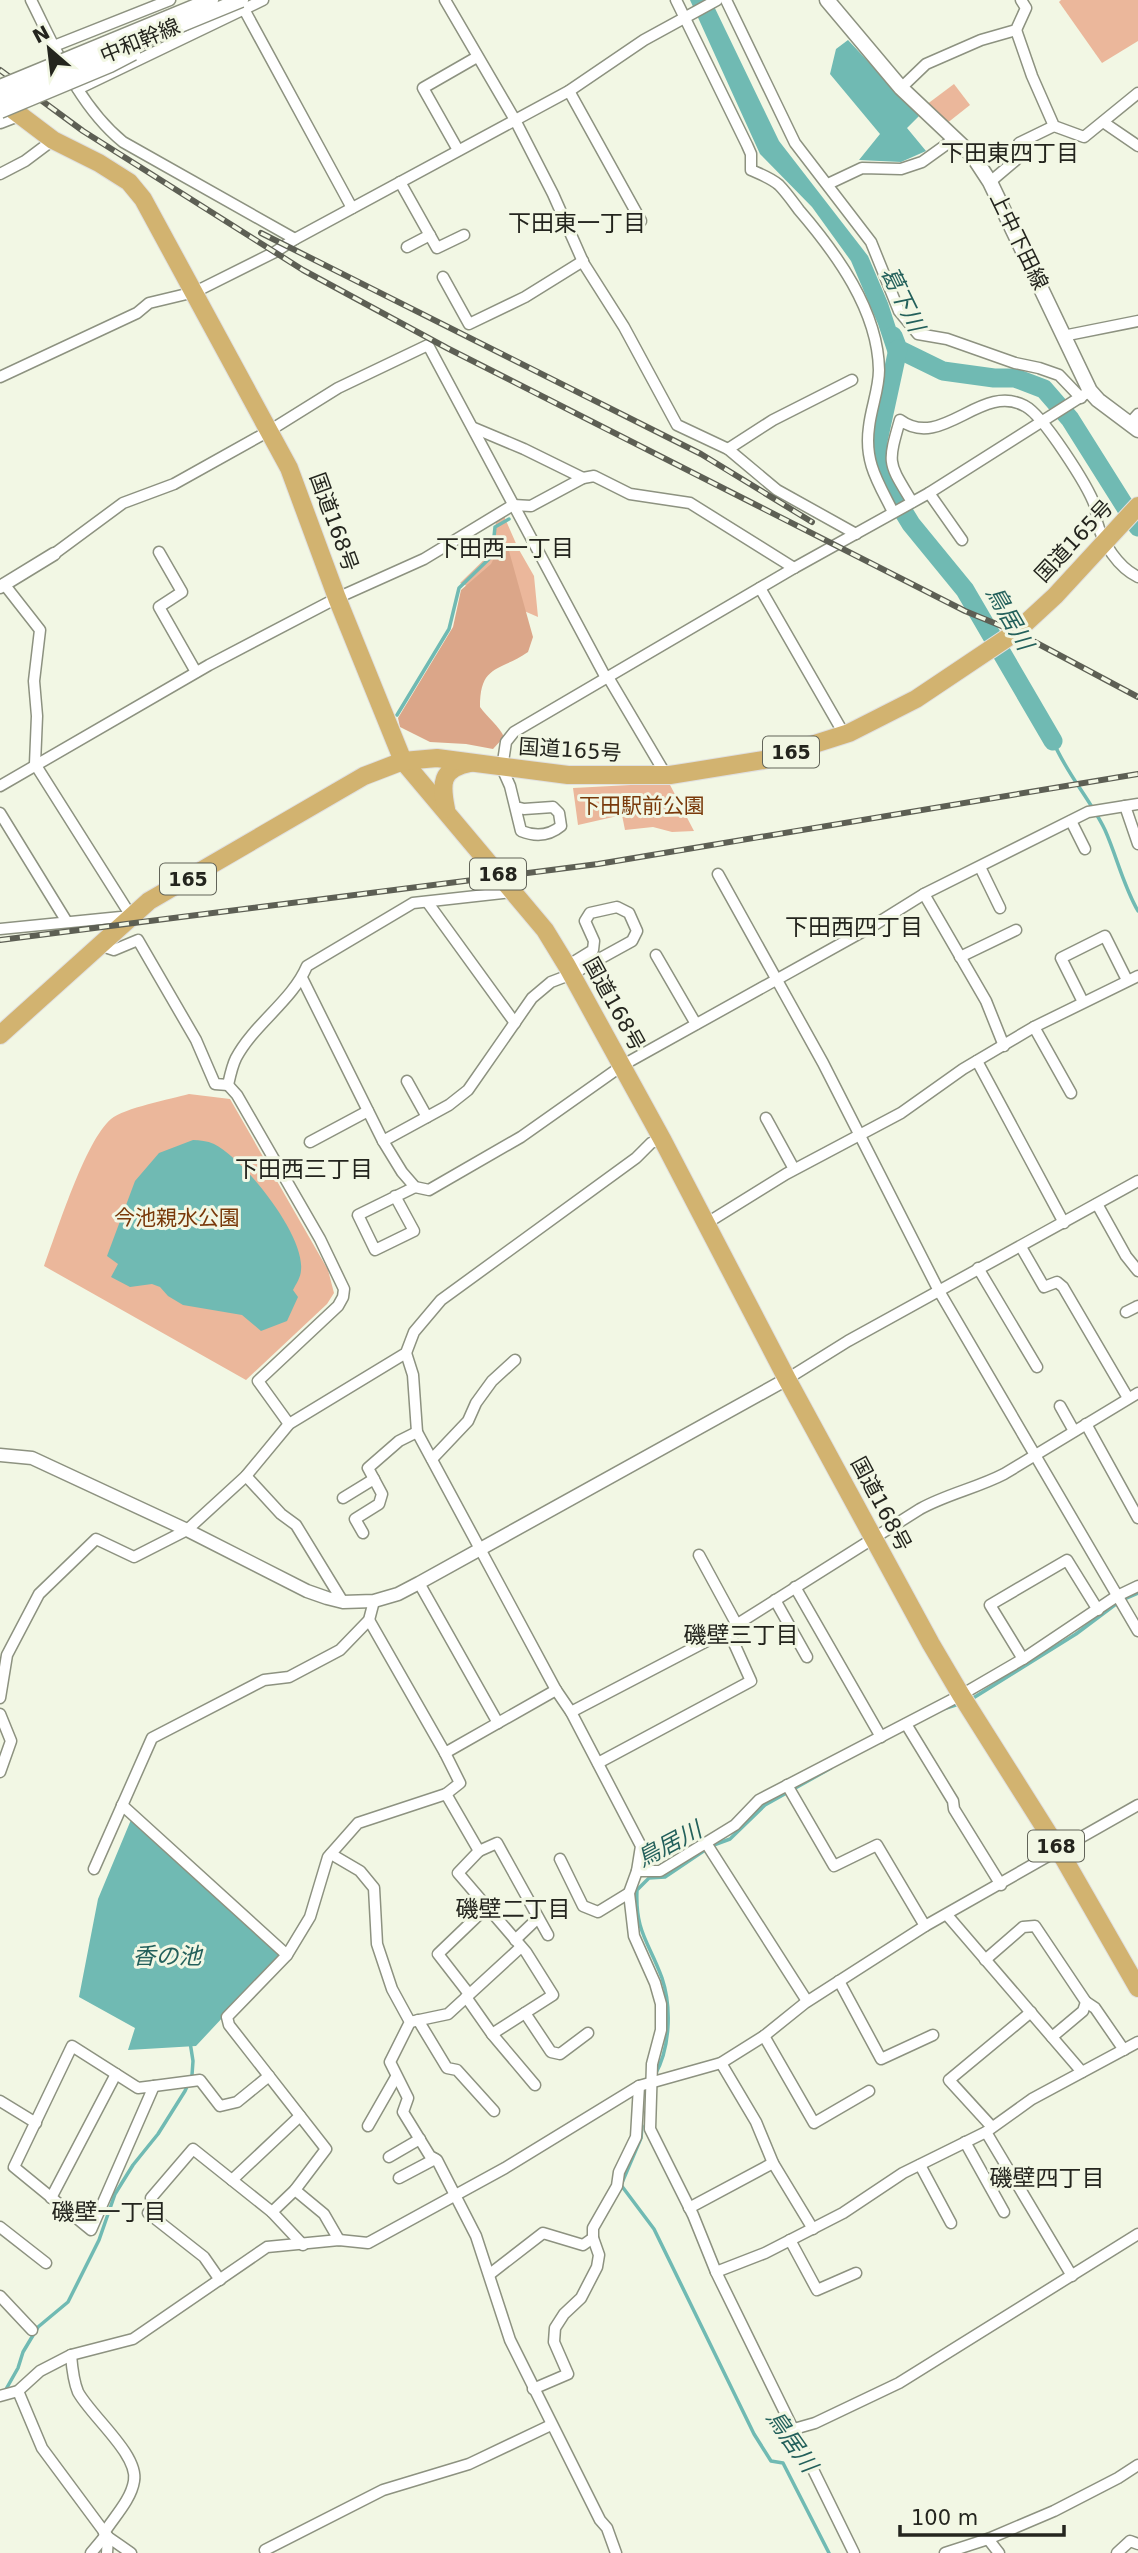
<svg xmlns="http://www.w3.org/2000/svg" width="1138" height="2553" viewBox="0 0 1138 2553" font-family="'DejaVu Sans','Noto Sans JP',sans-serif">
  <rect width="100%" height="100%" fill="#f2f7e4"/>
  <!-- green -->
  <g fill="#ebb79b">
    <path d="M1061 0H1138V41L1102 63 1059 2Z"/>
    <path d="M954 84 970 105 946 124 926 105Z"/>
    <path d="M504 516 518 548 534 576 538 617 460 583 492 552 496 522Z"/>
    <path d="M669 783 694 831 672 832 653 827 625 830 622 815 578 825 573 788Z"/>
    <path d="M189 1094 230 1099 328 1270 334 1293 327 1304 246 1380 44 1266C57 1232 85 1141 111 1119 124 1108 171 1099 189 1094Z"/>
  </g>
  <!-- forest -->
  <path fill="#dba689" d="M500 538 507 544 533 637 528 652C499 672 480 664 480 707 487 717 500 727 504 737L493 749 466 744 430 742 400 727 398 718 453 627 461 590 491 564 495 556V543Z"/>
  <!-- water -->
  <g fill="#70bab3">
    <path d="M690 0H711L779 141 868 256 888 303 900 340 909 349 901 362 889 357 878 324 851 261 812 207 760 154Z"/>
    <path d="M848 40 919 116 907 128 926 151 901 162 859 160 880 134 830 74 836 49Z"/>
    <path d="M193 1140C200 1140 207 1141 214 1144 244 1159 305 1235 301 1270 301 1277 296 1284 293 1290L298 1297 287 1321 261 1331 242 1315 183 1305 168 1296 160 1287 152 1284 130 1287 111 1277 118 1264 107 1256 135 1181 159 1153Z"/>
    <path d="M133 1815 281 1955 196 2046 128 2050 135 2028 79 1997 98 1899Z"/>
  </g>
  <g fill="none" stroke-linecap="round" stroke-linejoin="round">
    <!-- stream -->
    <g stroke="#70bab3" stroke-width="3.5">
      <path d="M397 715 449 629 459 588 492 556 495 527 509 519"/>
      <path d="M1053 741C1066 773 1090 799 1105 830 1117 857 1123 885 1138 911"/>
      <path d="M970 1700 1076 1634 1120 1601 1138 1593"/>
      <path d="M943 1709 959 1704"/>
      <path d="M655 2075C670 2048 672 2008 662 1978 649 1942 635 1932 637 1890L649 1878 665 1877 711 1846 730 1839 765 1805 831 1768"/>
      <path d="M642 2126 641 2138 621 2185 654 2229 754 2434 771 2461 783 2463 829 2553"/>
      <path d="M5 2391 18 2368 23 2352 38 2327 68 2302 99 2240 115 2194 133 2165 158 2134 185 2091 192 2075 193 2061 190 2042"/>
    </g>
    <!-- river -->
    <g stroke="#70bab3" stroke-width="19">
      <path d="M893 336 898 349 943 371 994 378H1015L1044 389 1070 419 1138 527"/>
      <path d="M898 349 878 441 877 460 886 483 911 524 965 590 1053 741"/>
    </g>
    <defs>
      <g id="minor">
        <path d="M31 0C56 50 79 106 123 142L295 239"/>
        <path d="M239 0 352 208"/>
        <path d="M445 0 515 120 553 194 584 264 624 327 677 425 728 449 777 490 856 534"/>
        <path d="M676 0 747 145 751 154V170C760 174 771 178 779 185 786 192 793 202 799 210 836 253 878 310 879 370 879 389 871 408 869 427 864 462 878 482 893 512"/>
        <path d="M726 0 795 143 871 242 899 311 918 334 947 339 1015 363 1039 368 1059 375 1081 398"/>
        <path d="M1016 30 1032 76 1054 126 1084 137 1138 93"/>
        <path d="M54 46 170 0"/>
        <path d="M901 88 926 64 981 40 1016 30 1026 8 1021 0"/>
        <path d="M78 89 263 0"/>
        <path d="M569 91 641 221"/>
        <path d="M1103 122 1138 146"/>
        <path d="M458 150 423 88 477 57"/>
        <path d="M0 174 25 161 53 140"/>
        <path d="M400 182 437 248 464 235"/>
        <path d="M990 182 1016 160 1019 143 1054 126"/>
        <path d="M828 184 862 168 901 169 922 162 954 139"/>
        <path d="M407 247 430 235"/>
        <path d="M443 277 469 324 525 297 583 261"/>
        <path d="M1063 336 1138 321"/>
        <path d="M0 377 137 313 149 303 195 292 275 252 295 239 569 91 644 40 717 0"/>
        <path d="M1130 423 1138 414"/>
        <path d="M474 428 524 449 583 478"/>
        <path d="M728 449 773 420 852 380"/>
        <path d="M929 493 962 540"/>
        <path d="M912 502C888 462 887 465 900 420 942 451 981 382 1025 406 1043 415 1088 486 1095 506 1097 512 1096 517 1097 522 1103 544 1118 567 1138 577"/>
        <path d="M159 552 182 592 159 607 196 672"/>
        <path d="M54 554 123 503 174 484 269 431 338 388 428 345 606 678"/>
        <path d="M760 588 844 734"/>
        <path d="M608 677 666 775"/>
        <path d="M0 786 209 665 337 598 424 559 513 505 531 506 583 478 594 476 630 494 690 503 794 568"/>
        <path d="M1125 806 1138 844"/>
        <path d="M516 807 524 809 553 807 559 813 561 826C549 836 536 837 521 831L510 786 502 768 506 742 514 732 794 568 929 493 1090 391"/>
        <path d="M0 813 67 922"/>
        <path d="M1071 821 1085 849"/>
        <path d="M980 867 1000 908"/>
        <path d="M718 874 823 1063 939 1291 1138 1631"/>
        <path d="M924 894 986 1001 1004 1046"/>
        <path d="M428 903 515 1023"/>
        <path d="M0 929 131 916 35 764 37 716 34 681 40 630 4 584"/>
        <path d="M99 945 114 950 138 940 196 1040 215 1084 228 1085C230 1076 232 1066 236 1058 254 1024 292 1001 307 966L413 903 512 892"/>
        <path d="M656 955 696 1024"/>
        <path d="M960 957 1016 930"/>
        <path d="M302 978 383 1141 402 1172 415 1187 429 1190 521 1137 623 1065 871 927 924 894 1088 812 1138 804"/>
        <path d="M1083 1002 1061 958 1105 936 1127 980"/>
        <path d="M1034 1027 1071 1093"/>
        <path d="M977 1061 1064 1223"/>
        <path d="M407 1081 427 1117"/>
        <path d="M228 1085 237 1095 320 1239 344 1289 343 1297 338 1306 258 1381 289 1424"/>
        <path d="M766 1118 794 1169"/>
        <path d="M383 1141 449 1105 468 1090 532 998 551 982 572 974 632 941 637 931 629 913 617 907 590 913 585 921 594 941 593 950 567 966"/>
        <path d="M310 1142 368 1111"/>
        <path d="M395 1196 414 1231 375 1250 358 1215 415 1187"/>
        <path d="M1097 1204 1126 1256 1138 1271"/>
        <path d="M707 1223 786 1174 901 1113 963 1069 1034 1027 1138 976"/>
        <path d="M1021 1247 1044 1287 1057 1282 1063 1287 1128 1398"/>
        <path d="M978 1268 1037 1367"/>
        <path d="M1126 1312 1138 1306"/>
        <path d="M406 1353 413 1375 417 1432 556 1690 571 1712 641 1846 637 1871 629 1893 634 1936 655 1983 661 2004V2030L652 2064 650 2129 693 2215 716 2272 854 2553"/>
        <path d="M787 1379 848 1341 1138 1181"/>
        <path d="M1060 1406 1074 1431"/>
        <path d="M1086 1424 1138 1518"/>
        <path d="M432 1459 468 1421 476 1403 492 1381 515 1360"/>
        <path d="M246 1476 281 1514 296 1525 343 1602"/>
        <path d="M343 1498 374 1479"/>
        <path d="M363 1533 355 1519 379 1504 382 1494 368 1468 399 1441 417 1432"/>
        <path d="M699 1555 737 1625"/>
        <path d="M419 1583 498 1723"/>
        <path d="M795 1587 881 1737"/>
        <path d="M775 1600 807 1657"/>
        <path d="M369 1620 445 1753 556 1690"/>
        <path d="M1023 1659 990 1605 1067 1560 1098 1610"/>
        <path d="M0 1698 7 1655 39 1594 96 1539 134 1557 187 1530 246 1476 289 1424 406 1353 414 1332 441 1300 636 1158 651 1143 662 1139"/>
        <path d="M571 1712 728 1630 920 1509C947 1494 977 1488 1004 1474L1138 1393"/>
        <path d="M0 1714 11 1741 0 1772"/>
        <path d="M906 1724 953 1801 954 1809 1001 1885"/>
        <path d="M445 1753 460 1783 446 1794"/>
        <path d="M598 1763 751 1681 728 1630"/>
        <path d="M787 1785 834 1866 877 1845 925 1926"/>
        <path d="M122 1805 287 1955"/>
        <path d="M706 1843 807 2001"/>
        <path d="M479 1851 458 1873 526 1952 553 1995 492 2034"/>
        <path d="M331 1854 360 1871 374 1888 377 1944 392 1989 410 2022 390 2062 408 2098 403 2112 430 2156 437 2160 476 2236 510 2340 600 2520 607 2528 616 2553"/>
        <path d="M560 1859 583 1906 598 1912 629 1893"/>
        <path d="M94 1869 152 1738 264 1680 289 1677 340 1650 369 1620 374 1601"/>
        <path d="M637 1871H660L735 1825 759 1800 961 1695 1023 1659 1117 1596 1138 1586"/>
        <path d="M947 1915 1082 2072"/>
        <path d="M515 1940 538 1918"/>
        <path d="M985 1960 1023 1927 1035 1926 1086 2002 1083 2011 1052 2037"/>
        <path d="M839 1981 881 2059 933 2035"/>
        <path d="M469 1994 438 1954 487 1907"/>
        <path d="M466 1997 492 2034 535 2085"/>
        <path d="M1086 2002 1095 2008 1124 2050"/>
        <path d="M525 2013 551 2052 560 2054 588 2033"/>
        <path d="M418 2020 447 2068 457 2070 494 2111"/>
        <path d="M410 2022 448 2014 521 1947"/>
        <path d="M764 2036 814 2123 869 2091"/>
        <path d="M72 2046 138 2088 154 2086 91 2230 14 2167Z"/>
        <path d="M721 2063 756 2122 773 2163 813 2229"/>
        <path d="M154 2086 200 2080 220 2106 237 2102 269 2076"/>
        <path d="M0 2101 36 2123"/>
        <path d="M368 2126 396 2077"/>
        <path d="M992 2127 949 2080 1031 2012"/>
        <path d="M986 2132 1072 2276"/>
        <path d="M965 2142 1004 2212"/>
        <path d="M389 2157 420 2139"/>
        <path d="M920 2165 951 2223"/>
        <path d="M399 2178 435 2159"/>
        <path d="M232 2180 300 2116"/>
        <path d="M295 2190 324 2214 339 2240"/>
        <path d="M51 2198 116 2074"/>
        <path d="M151 2198 193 2149 272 2212"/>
        <path d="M689 2208 773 2163"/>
        <path d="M148 2213 204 2257 220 2280"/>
        <path d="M0 2227 46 2263"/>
        <path d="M790 2240 817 2290 856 2273"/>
        <path d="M303 2245 272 2212 295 2190 326 2149 229 2025 227 2017 287 1955 310 1917 328 1857 358 1823 446 1794 479 1851 497 1843 548 1935"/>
        <path d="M716 2272 765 2253 843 2213 903 2173 986 2132 1032 2099 1138 2042"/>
        <path d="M490 2274 543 2233 583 2245 593 2238"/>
        <path d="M0 2296 32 2330"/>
        <path d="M71 2355C72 2367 73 2380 78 2392 91 2416 139 2455 134 2481 131 2500 114 2517 104 2533"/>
        <path d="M533 2389 568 2374 554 2342 555 2328 564 2314 581 2298 597 2267 599 2255 593 2238V2228L617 2186 619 2172 636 2137 639 2086"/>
        <path d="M18 2391 42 2448 108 2537 107 2553"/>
        <path d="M0 2396 18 2391 40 2371 71 2355 133 2339 267 2247 339 2240 368 2243 505 2168 639 2086 721 2063 764 2036 805 2003 925 1926 1138 1805"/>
        <path d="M794 2429 815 2423 899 2383 1138 2234"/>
        <path d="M108 2537 131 2553"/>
        <path d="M988 2539 999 2553"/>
        <path d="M265 2550 383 2490 469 2464 551 2425"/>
        <path d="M91 2553 106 2535"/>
        <path d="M945 2553 988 2539 1054 2511 1118 2478 1138 2465"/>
        <path d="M1117 2553 1130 2541 1138 2544"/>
      </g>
      <g id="tertiary">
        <path d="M0 587 54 554"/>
        <path d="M0 1455 32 1458 187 1530 307 1591 327 1598 343 1602 374 1601 398 1594 419 1583 787 1379"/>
      </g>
      <g id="secondary">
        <path d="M827 0 901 88 973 156 990 182 1090 391 1098 400 1138 430"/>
        <path d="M0 121 18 114"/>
      </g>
      <g id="trunk">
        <path d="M0 100 53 140 99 163 129 182 143 199 289 468 337 598 403 761 545 930 567 966 662 1139 787 1379 931 1644 961 1695 1060 1852 1138 1988"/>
        <path d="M446 809C441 784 440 769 470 763"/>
        <path d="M0 1035 149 901 364 776 403 761 437 758 568 775H670L764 760 849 733 916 699 1016 632 1055 596 1138 506"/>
      </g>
    </defs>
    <!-- minor casing -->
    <use href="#minor" stroke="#8d9280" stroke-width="13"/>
    <!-- tertiary casing -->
    <use href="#tertiary" stroke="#8d9280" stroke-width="15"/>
    <!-- secondary casing -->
    <use href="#secondary" stroke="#8d9280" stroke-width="17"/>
    <!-- trunk casing -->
    <use href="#trunk" stroke="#e0e0e0" stroke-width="20"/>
    <!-- minor -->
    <use href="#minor" stroke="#fff" stroke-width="10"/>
    <!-- tertiary -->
    <use href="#tertiary" stroke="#fff" stroke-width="12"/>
    <!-- secondary -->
    <use href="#secondary" stroke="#fff" stroke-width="14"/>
    <!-- trunk -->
    <use href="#trunk" stroke="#d2b370" stroke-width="18"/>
    <defs>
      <g id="rail">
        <path d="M0 70 83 131 303 270 447 348 965 611 1016 632 1138 697"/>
        <path d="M261 233 701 454 812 522"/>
        <path d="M0 940 598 864 1138 774"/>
      </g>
    </defs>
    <!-- rail casing -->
    <use href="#rail" stroke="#5d5f54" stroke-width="6"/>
    <!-- rail -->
    <use href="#rail" stroke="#f2f7e4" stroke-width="3.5" stroke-dasharray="10" stroke-linecap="butt"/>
    <defs>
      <g id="secondary-bridge">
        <path d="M0 87 211 0"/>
        <path d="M0 99 241 0"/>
        <path d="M0 111 110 65 133 53"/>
      </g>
    </defs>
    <!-- secondary-bridge casing -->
    <use href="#secondary-bridge" stroke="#8d9280" stroke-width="17" stroke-linecap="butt"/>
    <!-- secondary-bridge -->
    <use href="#secondary-bridge" stroke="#fff" stroke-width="14"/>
  </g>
  <g text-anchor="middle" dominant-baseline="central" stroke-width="6" stroke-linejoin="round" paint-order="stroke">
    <!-- shield labels -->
    <g fill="#f2f7e4" stroke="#626459" stroke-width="2">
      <rect x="763" y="736.5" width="56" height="31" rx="5"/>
      <rect x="470" y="858.5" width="56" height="31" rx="5"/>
      <rect x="160" y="863.5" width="56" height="31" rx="5"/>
      <rect x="1028" y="1830.5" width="56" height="31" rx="5"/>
    </g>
    <g font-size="19" font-weight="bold" fill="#24251e">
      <text x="791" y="752">165</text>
      <text x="498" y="874">168</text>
      <text x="188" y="879">165</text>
      <text x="1056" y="1846">168</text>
    </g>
    <!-- street labels -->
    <g font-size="21" fill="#24251e" stroke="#f2f7e4">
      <text transform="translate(140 41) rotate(-22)">中和幹線</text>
      <text transform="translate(1019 241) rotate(64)">上中下田線</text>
      <text transform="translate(334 522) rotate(70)">国道168号</text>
      <text transform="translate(1074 541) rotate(-47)">国道165号</text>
      <text transform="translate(570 750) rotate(4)">国道165号</text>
      <text transform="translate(614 1004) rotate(61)">国道168号</text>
      <text transform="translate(881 1504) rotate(62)">国道168号</text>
    </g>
    <!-- park labels -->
    <g font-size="21" fill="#79390a" stroke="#f2f7e4">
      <text x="642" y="806">下田駅前公園</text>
      <text x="177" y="1218">今池親水公園</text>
    </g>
    <!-- neighbourhood labels -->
    <g font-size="23" fill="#24251e" stroke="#f2f7e4">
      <text x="1010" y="153">下田東四丁目</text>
      <text x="577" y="223">下田東一丁目</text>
      <text x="505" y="548">下田西一丁目</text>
      <text x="854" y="927">下田西四丁目</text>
      <text x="304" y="1169">下田西三丁目</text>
      <text x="741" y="1635">磯壁三丁目</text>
      <text x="513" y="1909">磯壁二丁目</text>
      <text x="1047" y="2178">磯壁四丁目</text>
      <text x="109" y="2212">磯壁一丁目</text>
    </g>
    <!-- water labels -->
    <g font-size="23" font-style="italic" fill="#23605b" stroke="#f2f7e4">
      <text transform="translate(903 299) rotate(64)">葛下川</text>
      <text transform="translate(1010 618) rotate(60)">鳥居川</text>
      <text transform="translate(669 1844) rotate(-28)">鳥居川</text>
      <text x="167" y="1956">香の池</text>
      <text transform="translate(792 2441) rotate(55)">鳥居川</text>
    </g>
  </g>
  <!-- north arrow -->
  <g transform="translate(49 49) rotate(332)" stroke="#f2f7e4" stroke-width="5" paint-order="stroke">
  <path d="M0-5L12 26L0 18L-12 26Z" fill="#24251e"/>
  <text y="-10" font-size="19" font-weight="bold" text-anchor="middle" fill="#24251e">N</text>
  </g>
  <!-- scale -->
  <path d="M900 2525v10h164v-10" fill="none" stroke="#24251e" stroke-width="3.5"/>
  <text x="911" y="2525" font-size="21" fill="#24251e" stroke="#f2f7e4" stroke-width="5" paint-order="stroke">100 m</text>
</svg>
